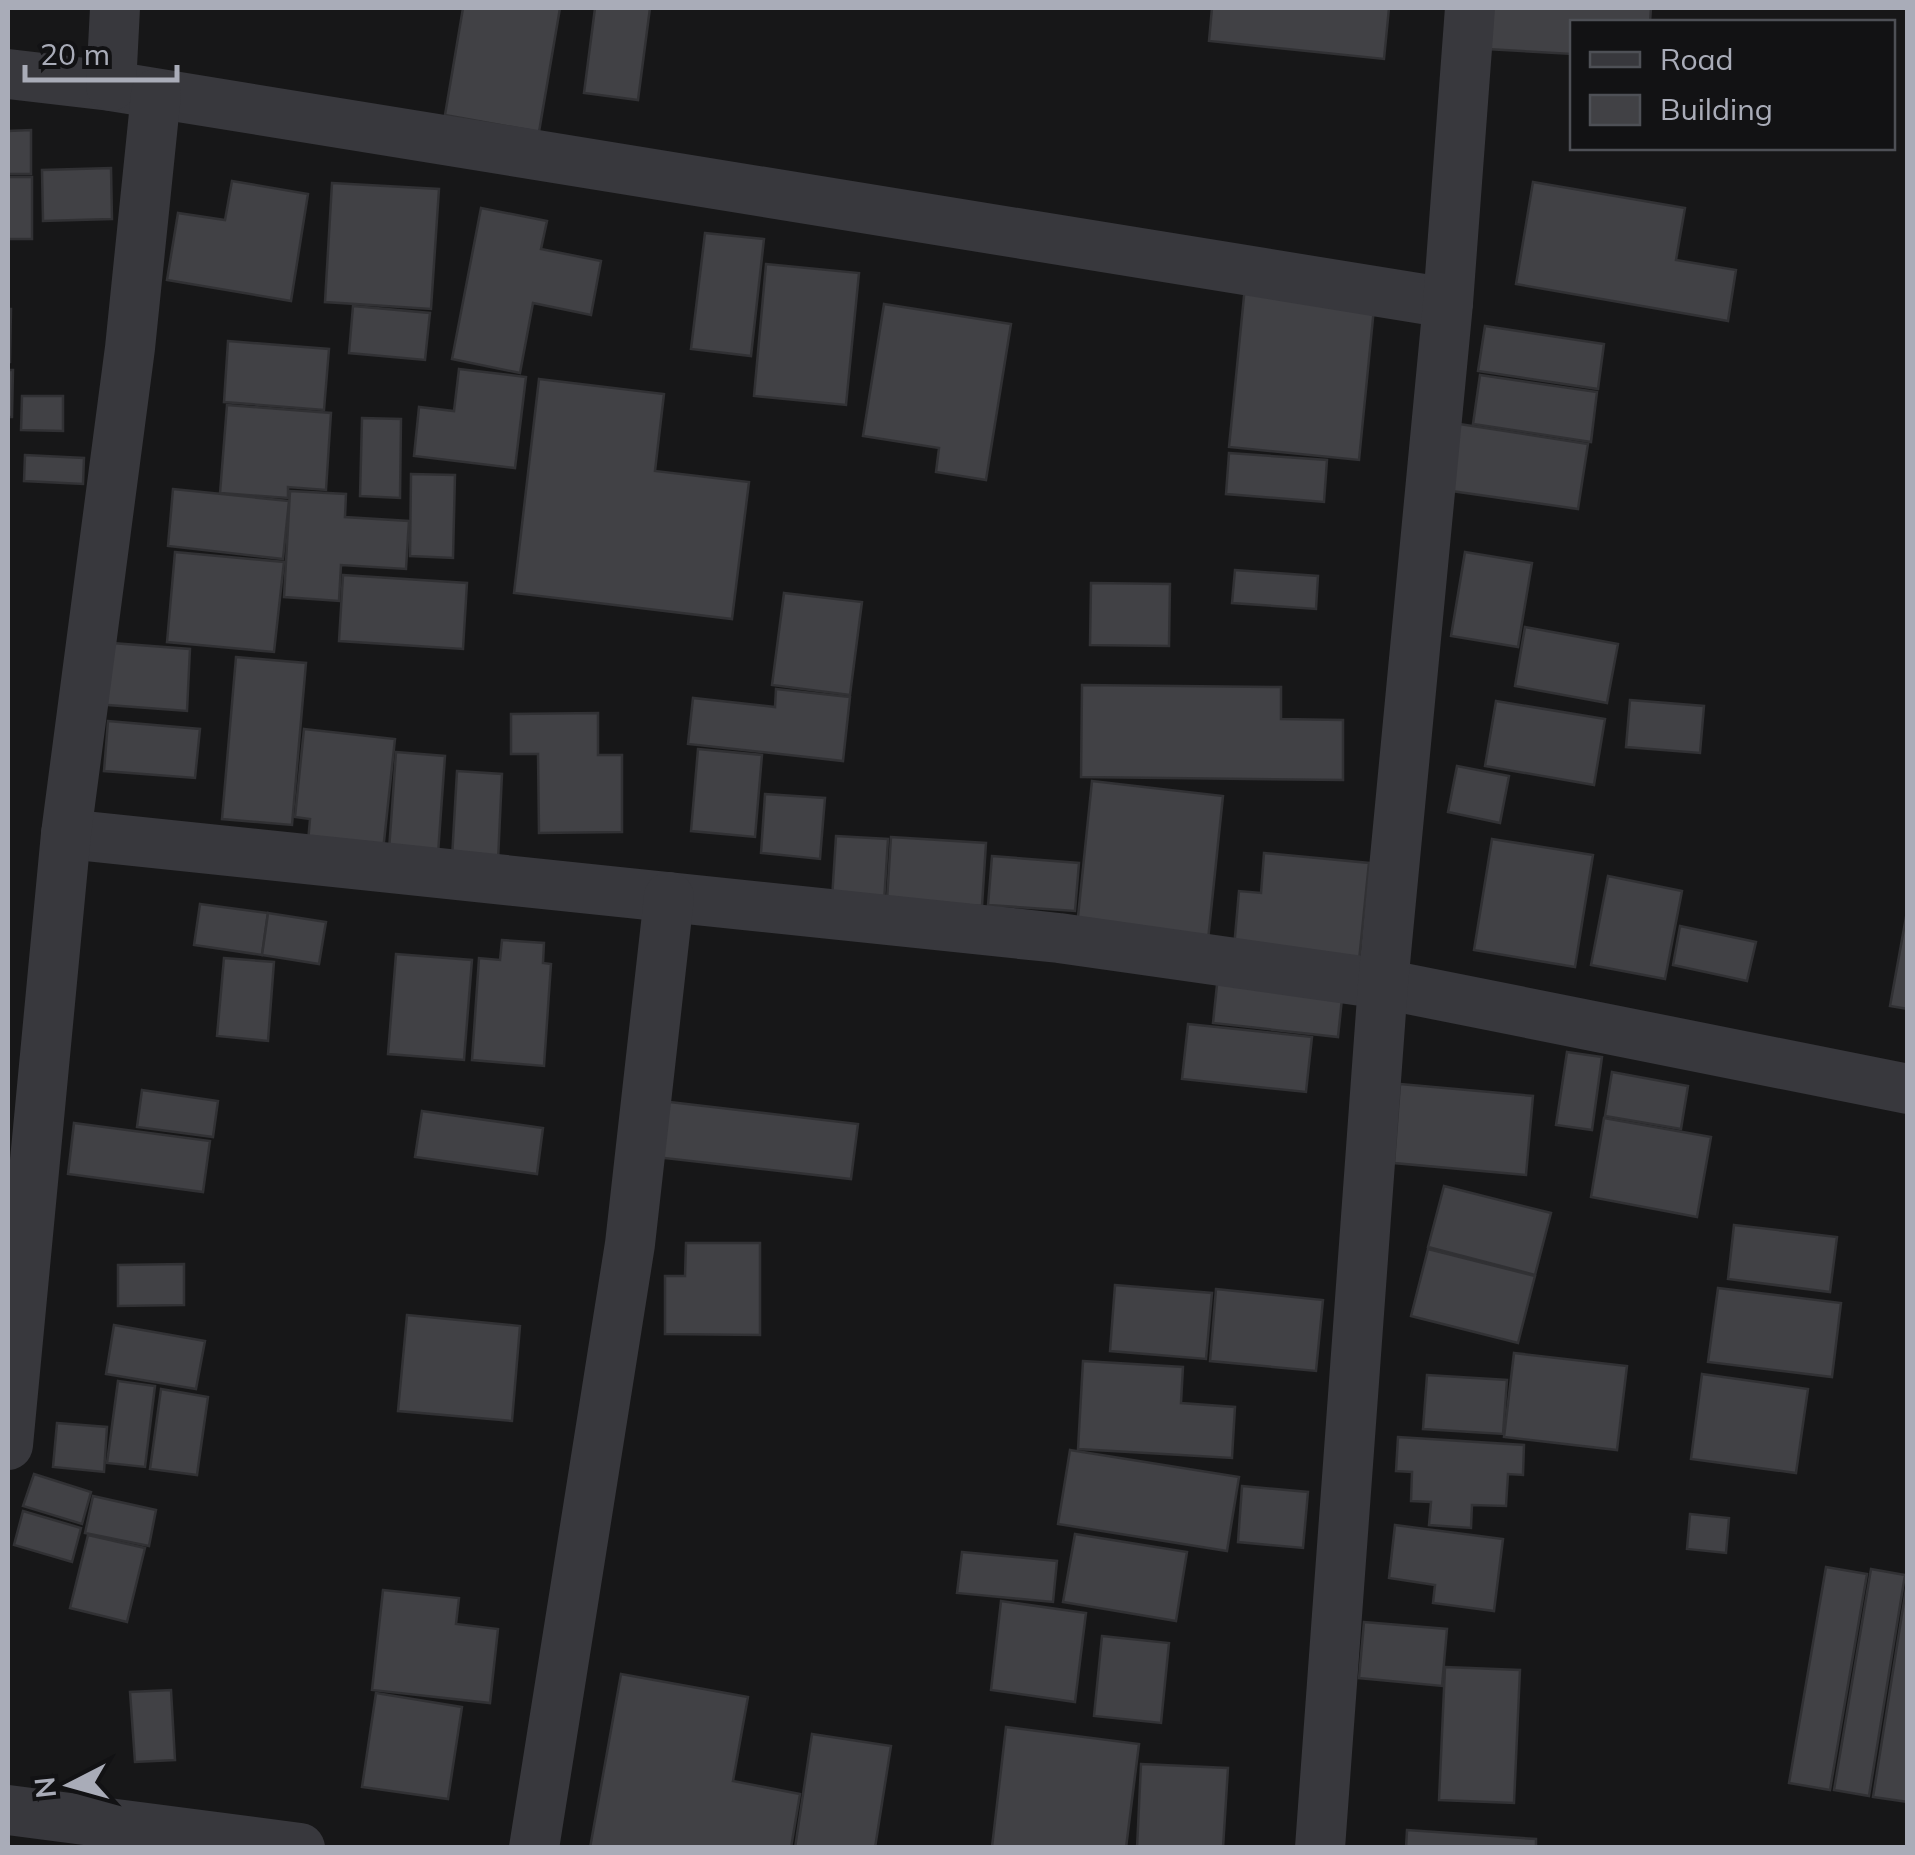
<svg xmlns="http://www.w3.org/2000/svg" width="1915" height="1855" viewBox="0 0 1915 1855" font-family="Mulish,sans-serif">
  <rect width="100%" height="100%" fill="#171718"/>
  <!-- building -->
  <g fill="#414145" stroke="#313134" stroke-width="2.5">
    <path d="M463 8H560L539 132 445 115Z"/>
    <path d="M595 8H650L638 100 584 93Z"/>
    <path d="M1212 8H1389L1384 59 1209 41Z"/>
    <path d="M1489 8H1651L1650 22H1572V54L1487 49Z"/>
    <path d="M31 130V174H8V131Z"/>
    <path d="M111 168 112 219 43 221 42 170Z"/>
    <rect x="8" y="177" width="24" height="62"/>
    <path d="M232 181 308 194 291 301 167 280 178 213 225 220Z"/>
    <path d="M1533 182 1685 208 1676 260 1736 270 1728 321 1516 284Z"/>
    <path d="M332 183 439 189 431 309 325 302Z"/>
    <path d="M481 208 547 221 541 249 601 261 591 315 533 303 520 373 452 359Z"/>
    <path d="M705 233 764 239 751 356 691 349Z"/>
    <path d="M766 264 859 273 846 405 754 396Z"/>
    <path d="M1245 286 1375 298 1359 460 1229 447Z"/>
    <path d="M884 304 1011 324 986 480 936 472 939 448 863 436Z"/>
    <path d="M353 306 430 313 425 360 349 353Z"/>
    <path d="M8 309H11L10 362H8Z"/>
    <path d="M1485 326 1604 344 1598 389 1478 371Z"/>
    <path d="M228 341 329 349 324 410 224 402Z"/>
    <path d="M459 369 526 377 515 468 414 456 419 407 454 411Z"/>
    <path d="M8 370H13L12 417H8Z"/>
    <path d="M1480 375 1597 392 1591 442 1473 424Z"/>
    <path d="M539 379 664 394 655 471 749 482 732 619 514 593Z"/>
    <path d="M22 396H63V431L21 430Z"/>
    <path d="M227 405 331 413 326 490 288 487V498L220 493Z"/>
    <path d="M362 418 401 419 400 498 360 496Z"/>
    <path d="M1453 423 1588 444 1578 509 1444 490Z"/>
    <path d="M1229 453 1327 460 1324 502 1226 494Z"/>
    <path d="M25 455 84 458 83 484 24 481Z"/>
    <path d="M411 474 455 475 453 558 410 556Z"/>
    <path d="M173 489 289 501 283 559 168 546Z"/>
    <path d="M290 491 346 494 345 517 409 521 406 569 341 565 339 601 284 597Z"/>
    <path d="M175 552 284 562 274 652 167 642Z"/>
    <path d="M1465 552 1532 563 1518 647 1451 636Z"/>
    <path d="M1235 570 1318 576 1316 609 1232 603Z"/>
    <path d="M343 575 467 583 463 649 339 641Z"/>
    <path d="M1091 583 1170 584 1169 646 1090 645Z"/>
    <path d="M784 593 862 602 850 695 772 685Z"/>
    <path d="M1525 627 1618 644 1607 703 1515 686Z"/>
    <path d="M99 642 190 649 187 711 95 704Z"/>
    <path d="M236 657 306 663 292 825 222 819Z"/>
    <path d="M1082 685 1281 687V719L1343 720V780L1081 777Z"/>
    <path d="M776 689 850 697 843 761 688 744 693 698 775 707Z"/>
    <path d="M1630 700 1704 706 1700 753 1626 747Z"/>
    <path d="M1496 701 1605 719 1594 785 1485 766Z"/>
    <path d="M598 713V755H622V832L539 833 538 754H511V714Z"/>
    <path d="M108 721 200 729 195 778 104 771Z"/>
    <path d="M304 729 395 739 383 851 308 842 310 819 295 817Z"/>
    <path d="M698 749 762 755 755 837 691 831Z"/>
    <path d="M396 752 445 756 438 854 389 850Z"/>
    <path d="M1457 766 1509 776 1500 823 1448 812Z"/>
    <path d="M457 771 502 774 498 861 452 858Z"/>
    <path d="M1092 781 1223 796 1208 940 1077 926Z"/>
    <path d="M765 794 825 798 820 859 761 853Z"/>
    <path d="M836 836 888 839 884 902 832 899Z"/>
    <path d="M891 837 986 843 982 906 887 900Z"/>
    <path d="M1492 839 1593 855 1575 967 1474 950Z"/>
    <path d="M1264 853 1369 863 1359 961 1234 948 1239 891 1261 893Z"/>
    <path d="M992 856 1079 863 1075 911 988 905Z"/>
    <path d="M1608 876 1682 891 1665 979 1591 965Z"/>
    <path d="M200 904 268 913 262 955 194 945Z"/>
    <path d="M1908 906V1009L1890 1006Z"/>
    <path d="M268 913 326 922 319 964 262 955Z"/>
    <path d="M1680 926 1756 942 1747 981 1673 965Z"/>
    <path d="M502 940 544 943 543 963 551 964 544 1066 472 1060 479 958 500 960Z"/>
    <path d="M396 954 472 960 464 1060 388 1054Z"/>
    <path d="M224 958 274 962 268 1041 217 1036Z"/>
    <path d="M1218 975 1343 989 1338 1037 1213 1023Z"/>
    <path d="M1188 1024 1312 1037 1306 1092 1182 1079Z"/>
    <path d="M1567 1052 1602 1057 1592 1130 1556 1125Z"/>
    <path d="M1612 1072 1688 1086 1681 1129 1605 1116Z"/>
    <path d="M1400 1084 1533 1096 1526 1175 1394 1163Z"/>
    <path d="M142 1090 218 1101 213 1137 137 1127Z"/>
    <path d="M661 1101 858 1124 851 1179 655 1157Z"/>
    <path d="M422 1111 543 1128 537 1174 415 1157Z"/>
    <path d="M1604 1118 1711 1137 1697 1217 1591 1197Z"/>
    <path d="M74 1123 210 1141 203 1192 68 1174Z"/>
    <path d="M1444 1186 1551 1213 1535 1275 1428 1247Z"/>
    <path d="M1734 1225 1837 1237 1830 1292 1728 1279Z"/>
    <path d="M686 1243H760V1335L665 1334V1276H685Z"/>
    <path d="M1428 1249 1535 1276 1518 1343 1411 1316Z"/>
    <path d="M184 1264V1305L118 1306V1265Z"/>
    <path d="M1115 1285 1212 1293 1206 1359 1110 1351Z"/>
    <path d="M1718 1288 1841 1303 1832 1377 1708 1362Z"/>
    <path d="M1216 1289 1323 1300 1316 1371 1210 1361Z"/>
    <path d="M407 1315 520 1326 512 1421 398 1411Z"/>
    <path d="M114 1325 205 1341 196 1389 106 1374Z"/>
    <path d="M1514 1353 1627 1366 1617 1450 1504 1437Z"/>
    <path d="M1083 1361 1183 1367 1181 1403 1235 1407 1232 1458 1078 1449Z"/>
    <path d="M1702 1374 1808 1389 1796 1473 1691 1459Z"/>
    <path d="M1427 1375 1507 1380 1503 1434 1423 1429Z"/>
    <path d="M118 1381 155 1386 145 1467 107 1463Z"/>
    <path d="M161 1389 208 1397 197 1475 150 1469Z"/>
    <path d="M57 1423 107 1427 104 1472 53 1467Z"/>
    <path d="M1398 1437 1524 1445 1523 1475 1508 1474 1506 1506 1472 1505 1471 1528 1429 1525 1431 1502 1411 1501 1412 1472 1396 1471Z"/>
    <path d="M1070 1450 1239 1477 1227 1551 1058 1524Z"/>
    <path d="M34 1474 91 1492 82 1524 23 1506Z"/>
    <path d="M1242 1486 1308 1492 1303 1548 1238 1542Z"/>
    <path d="M93 1496 156 1510 149 1546 85 1533Z"/>
    <path d="M23 1511 81 1528 72 1562 14 1545Z"/>
    <path d="M1690 1514 1729 1518 1726 1553 1687 1549Z"/>
    <path d="M1395 1525 1503 1539 1494 1611 1433 1603 1435 1585 1389 1578Z"/>
    <path d="M1075 1534 1187 1552 1176 1621 1063 1602Z"/>
    <path d="M88 1535 145 1548 127 1622 70 1608Z"/>
    <path d="M962 1552 1057 1561 1053 1602 957 1593Z"/>
    <path d="M1826 1567 1867 1574 1830 1790 1789 1783Z"/>
    <path d="M1871 1569 1905 1575 1869 1796 1834 1790Z"/>
    <path d="M1908 1576V1802L1873 1797Z"/>
    <path d="M383 1590 459 1598 456 1624 498 1629 490 1703 372 1690Z"/>
    <path d="M1001 1601 1086 1613 1075 1702 991 1690Z"/>
    <path d="M1364 1622 1447 1629 1442 1686 1359 1678Z"/>
    <path d="M1102 1636 1169 1643 1161 1723 1094 1716Z"/>
    <path d="M1445 1667 1520 1670 1514 1803 1439 1800Z"/>
    <path d="M621 1674 748 1697 733 1781 800 1794 791 1848H590Z"/>
    <path d="M171 1690 175 1760 135 1762 130 1692Z"/>
    <path d="M376 1693 462 1707 448 1799 362 1787Z"/>
    <path d="M1006 1727 1139 1744 1126 1848 992 1847Z"/>
    <path d="M812 1734 891 1746 875 1848H795Z"/>
    <path d="M1141 1764 1228 1768 1223 1848H1137Z"/>
    <path d="M1407 1830 1536 1839V1848H1406Z"/>
  </g>
  <g fill="none" stroke-linecap="round" stroke-linejoin="round">
    <!-- minor -->
    <g stroke="#38383d" stroke-width="50">
      <path d="M8 74 111 86 1448 303"/>
      <path d="M111 86 115 8"/>
      <path d="M66 834 1059 938 1383 984 1908 1089"/>
      <path d="M8 1445 66 834 130 348 156 94"/>
      <path d="M8 1810 300 1848"/>
      <path d="M534 1848 630 1244 669 897"/>
      <path d="M1320 1848 1383 984 1448 303 1470 8"/>
    </g>
  </g>
  <!-- border -->
  <rect width="1915" height="1855" fill="none" stroke="#a9acb8" stroke-width="20"/>
  <!-- legend -->
  <rect x="1570" y="20" width="325" height="130" fill="#121214" stroke="#4e5056" stroke-width="2.5"/>
  <rect x="1590" y="52" width="50" height="15" fill="#38383d" stroke="#4e5056" stroke-width="2.5"/>
  <text x="1660" y="70" font-size="30" fill="#a9acb8">Road</text>
  <rect x="1590" y="95" width="50" height="30" fill="#414145" stroke="#4e5056" stroke-width="2.5"/>
  <text x="1660" y="120" font-size="30" fill="#a9acb8">Building</text>
  <!-- north arrow -->
  <g transform="translate(70 1785) rotate(264)" stroke="#121214" stroke-width="8" paint-order="stroke">
  <path d="M0-8L18 38L0 25L-18 38Z" fill="#a9acb8"/>
  <text y="-15" font-size="28" font-weight="bold" text-anchor="middle" fill="#a9acb8">N</text>
  </g>
  <!-- scale -->
  <path d="M25 65v15h152v-15" fill="none" stroke="#a9acb8" stroke-width="5"/>
  <text x="40" y="65" font-size="30" fill="#a9acb8" stroke="#121214" stroke-width="8" paint-order="stroke">20 m</text>
</svg>
